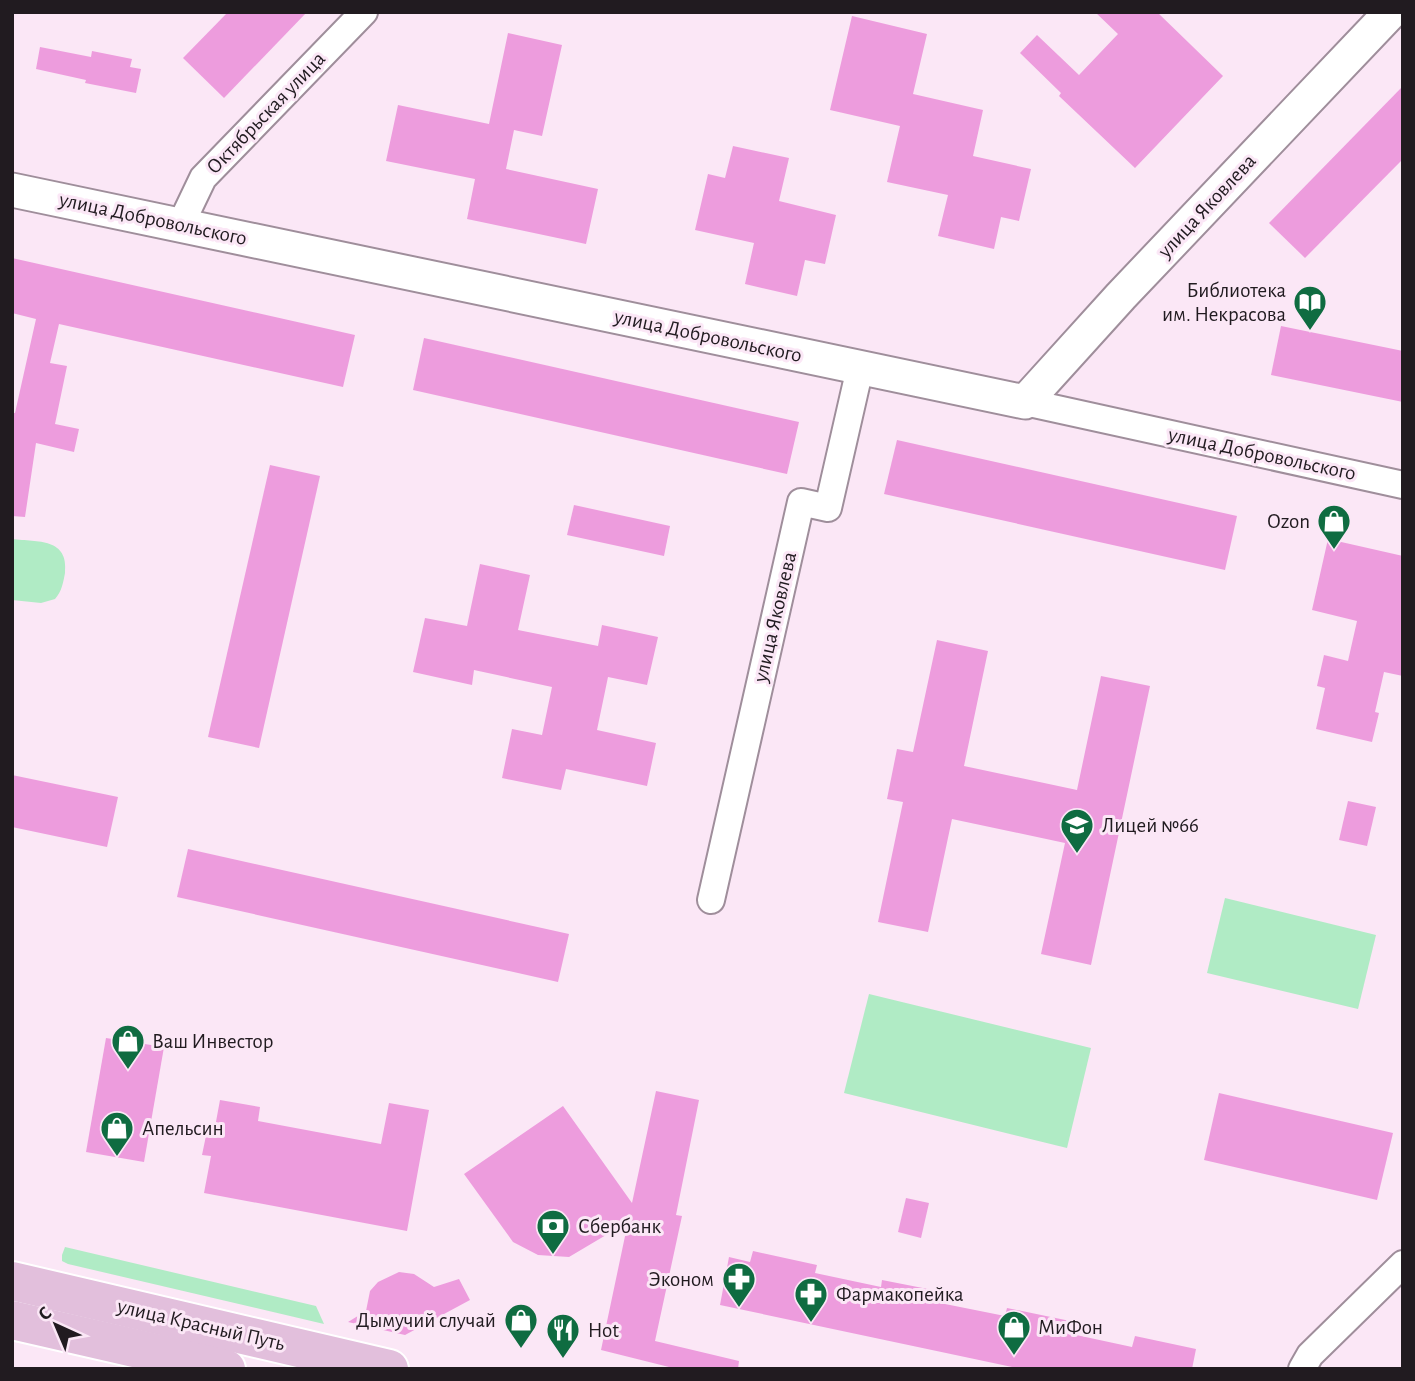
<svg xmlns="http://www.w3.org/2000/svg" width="1415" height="1381" viewBox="0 0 1415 1381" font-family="'Alegreya Sans',sans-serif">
  <rect width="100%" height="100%" fill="#fbe7f6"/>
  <!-- green -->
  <g fill="#b0ebc5">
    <path d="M12 539C38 542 69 538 65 573 63 583 62 591 55 599L41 603 12 600Z"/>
    <path d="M1225 898 1376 935 1358 1009 1207 973Z"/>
    <path d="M869 994 1091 1048 1067 1148 844 1093Z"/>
    <path d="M65 1247 316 1306 324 1324 68 1264 62 1261V1255Z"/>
  </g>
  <!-- building -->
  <g fill="#ed9cdd">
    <path d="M228 12H307L224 98 183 58Z"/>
    <path d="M1095 12H1157L1223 76 1135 168 1059 96 1061 93 1020 53 1037 35 1079 75 1118 34Z"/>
    <path d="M852 16 927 34 913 94 983 110 973 156 1031 169 1019 221 1001 217 994 249 938 236 948 195 887 182 900 126 830 110Z"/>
    <path d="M508 33 562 45 542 136 514 130 506 169 598 189 586 244 467 219 475 179 386 161 398 105 489 124Z"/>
    <path d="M40 47 91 57 92 51 132 59 130 67 141 69 136 93 85 83 86 80 36 69Z"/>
    <path d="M1403 86V159L1305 258 1269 223Z"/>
    <path d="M733 146 789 158 779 201 836 215 825 264 805 260 797 296 745 284 754 243 695 230 708 174 725 178Z"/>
    <path d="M12 258 355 335 343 387 59 324 50 363 67 366 55 424 79 429 74 452 36 443 25 517 12 516V413H15L36 319 12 313Z"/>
    <path d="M1281 326 1403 351V402L1271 375Z"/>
    <path d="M424 338 799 422 787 474 413 390Z"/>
    <path d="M897 440 1237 516 1225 570 884 494Z"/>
    <path d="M270 465 320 476 259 748 208 737Z"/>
    <path d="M574 505 670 526 664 556 567 535Z"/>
    <path d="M1328 539 1403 556V676L1384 672 1375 712 1379 713 1372 742 1316 729 1325 688 1317 686 1324 655 1348 661 1357 621 1312 610Z"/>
    <path d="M480 564 530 575 518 630 598 646 602 625 658 637 647 685 608 677 597 730 656 743 647 786 566 769 561 790 502 778 512 729 542 735 552 687 474 670 472 685 413 672 425 618 467 626Z"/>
    <path d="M937 640 988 651 964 766 1077 790 1101 676 1150 686 1091 965 1041 954 1065 843 952 819 928 932 878 922 903 802 887 799 897 749 913 752Z"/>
    <path d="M12 775 118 797 107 847 12 827Z"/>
    <path d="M1348 801 1376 807 1367 846 1339 840Z"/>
    <path d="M188 849 569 934 558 982 177 897Z"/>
    <path d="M106 1038 164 1047 144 1162 86 1152Z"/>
    <path d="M656 1091 699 1100 676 1215 682 1216 655 1341 739 1361 738 1369H677L601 1350 628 1222 569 1257 538 1255 513 1242 464 1174 563 1106 632 1203Z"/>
    <path d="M1219 1093 1393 1133 1377 1200 1204 1160Z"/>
    <path d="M220 1100 260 1107 258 1121 381 1144 389 1103 429 1110 407 1231 204 1193 211 1156 202 1155 208 1126 215 1127Z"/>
    <path d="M906 1198 929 1203 921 1238 898 1232Z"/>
    <path d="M753 1251 817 1265 815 1273 881 1287 882 1280 943 1292 940 1303 1005 1316 1007 1308 1070 1321 1067 1333 1132 1347 1135 1336 1196 1349 1192 1369H1021L720 1305 729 1257 750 1262Z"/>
    <path d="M399 1272 414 1274 434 1287 459 1279 470 1300 405 1335 348 1322 366 1311 370 1291 378 1282Z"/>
  </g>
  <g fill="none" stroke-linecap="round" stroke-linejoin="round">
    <defs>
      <g id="minor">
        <path d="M181 224 203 178 364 12"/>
        <path d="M1025 402 1403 485"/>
        <path d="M711 900 801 502 828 508 860 368"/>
        <path d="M1302 1369 1310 1355 1403 1264"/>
      </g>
      <path id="tertiary" d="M12 190 1025 402 1121 296 1391 12"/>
      <g id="primary">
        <path d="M12 1281 389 1369"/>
        <path d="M12 1320 226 1369"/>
      </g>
    </defs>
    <!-- minor casing -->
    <use href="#minor" stroke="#9f8e9b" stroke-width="30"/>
    <!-- tertiary casing -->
    <use href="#tertiary" stroke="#9f8e9b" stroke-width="37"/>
    <!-- primary casing -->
    <use href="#primary" stroke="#fff" stroke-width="42"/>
    <!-- minor -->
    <use href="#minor" stroke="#fff" stroke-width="26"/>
    <!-- tertiary -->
    <use href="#tertiary" stroke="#fff" stroke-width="33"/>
    <!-- primary -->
    <use href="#primary" stroke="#e2bfdc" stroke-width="38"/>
  </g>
  <!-- icons -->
  <defs>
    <symbol id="library-pin" viewBox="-11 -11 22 30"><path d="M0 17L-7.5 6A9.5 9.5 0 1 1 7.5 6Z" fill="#0f6c41" stroke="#fbe7f6"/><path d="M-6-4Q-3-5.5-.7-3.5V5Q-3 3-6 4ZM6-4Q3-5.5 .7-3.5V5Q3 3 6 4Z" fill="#fff"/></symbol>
    <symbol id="shop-pin" viewBox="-11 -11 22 30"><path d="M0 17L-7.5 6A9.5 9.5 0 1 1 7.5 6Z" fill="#0f6c41" stroke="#fbe7f6"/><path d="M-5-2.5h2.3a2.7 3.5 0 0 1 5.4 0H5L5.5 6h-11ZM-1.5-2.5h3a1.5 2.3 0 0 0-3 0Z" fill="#fff"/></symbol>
    <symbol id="school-pin" viewBox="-11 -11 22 30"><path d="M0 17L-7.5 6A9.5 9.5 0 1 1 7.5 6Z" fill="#0f6c41" stroke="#fbe7f6"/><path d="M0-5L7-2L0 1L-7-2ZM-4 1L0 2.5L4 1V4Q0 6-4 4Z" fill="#fff"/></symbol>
    <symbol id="bank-pin" viewBox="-11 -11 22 30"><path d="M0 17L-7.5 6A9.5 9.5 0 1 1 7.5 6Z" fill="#0f6c41" stroke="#fbe7f6"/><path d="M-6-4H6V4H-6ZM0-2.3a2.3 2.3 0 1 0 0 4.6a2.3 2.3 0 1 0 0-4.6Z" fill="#fff"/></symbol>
    <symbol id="pharmacy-pin" viewBox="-11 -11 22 30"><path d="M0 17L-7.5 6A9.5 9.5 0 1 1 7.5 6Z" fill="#0f6c41" stroke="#fbe7f6"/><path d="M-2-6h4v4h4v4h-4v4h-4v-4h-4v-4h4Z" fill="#fff"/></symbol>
    <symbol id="restaurant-pin" viewBox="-11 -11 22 30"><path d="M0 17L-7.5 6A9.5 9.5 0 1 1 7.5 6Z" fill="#0f6c41" stroke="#fbe7f6"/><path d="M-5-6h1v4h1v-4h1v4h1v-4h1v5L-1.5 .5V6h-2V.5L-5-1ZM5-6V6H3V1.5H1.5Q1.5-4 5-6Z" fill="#fff"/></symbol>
  </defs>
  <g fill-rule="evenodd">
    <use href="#library-pin" x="1291" y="283" width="38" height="52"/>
    <use href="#shop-pin" x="1315" y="502" width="38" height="52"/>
    <use href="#school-pin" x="1058" y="806" width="38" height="52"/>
    <use href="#shop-pin" x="109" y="1022" width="38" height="52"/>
    <use href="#shop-pin" x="98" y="1109" width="38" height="52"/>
    <use href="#bank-pin" x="534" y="1207" width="38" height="52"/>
    <use href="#pharmacy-pin" x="720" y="1260" width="38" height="52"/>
    <use href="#pharmacy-pin" x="792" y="1275" width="38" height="52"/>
    <use href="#shop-pin" x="502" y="1301" width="38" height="52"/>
    <use href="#shop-pin" x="995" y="1308" width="38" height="52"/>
    <use href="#restaurant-pin" x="544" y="1311" width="38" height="52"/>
  </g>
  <g text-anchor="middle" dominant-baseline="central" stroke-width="6" stroke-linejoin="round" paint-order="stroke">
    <!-- street labels -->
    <g font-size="21" fill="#211b20" stroke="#fbe7f6">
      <text transform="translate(266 113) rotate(-46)">Октябрьская улица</text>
      <text transform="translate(1207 206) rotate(-47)">улица Яковлева</text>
      <text transform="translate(153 219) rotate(12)">улица Добровольского</text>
      <text transform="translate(708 336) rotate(12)">улица Добровольского</text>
      <text transform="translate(1262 454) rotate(12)">улица Добровольского</text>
      <text transform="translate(775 617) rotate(-77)">улица Яковлева</text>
      <text transform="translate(201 1325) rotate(13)">улица Красный Путь</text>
    </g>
    <!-- poi labels -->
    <g font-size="21" fill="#211b20" stroke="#fbe7f6" text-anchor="start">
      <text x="1286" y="290" text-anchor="end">Библиотека<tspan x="1286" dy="24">им. Некрасова</tspan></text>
      <text x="1310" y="521" text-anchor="end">Ozon</text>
      <text x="1102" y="825">Лицей №66</text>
      <text x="152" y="1041">Ваш Инвестор</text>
      <text x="142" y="1128">Апельсин</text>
      <text x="578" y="1226">Сбербанк</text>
      <text x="714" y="1279" text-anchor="end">Эконом</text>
      <text x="836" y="1294">Фармакопейка</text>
      <text x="496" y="1320" text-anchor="end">Дымучий случай</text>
      <text x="1038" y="1327">МиФон</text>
      <text x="588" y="1330">Hot</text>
    </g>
  </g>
  <!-- border -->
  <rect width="1415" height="1381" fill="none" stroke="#211b20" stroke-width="28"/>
  <!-- north arrow -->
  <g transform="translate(56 1325) rotate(316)" stroke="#fbe7f6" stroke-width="5" paint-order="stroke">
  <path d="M0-5L12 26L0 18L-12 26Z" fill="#211b20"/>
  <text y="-10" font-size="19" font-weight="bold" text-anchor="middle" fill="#211b20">С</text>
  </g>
</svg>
